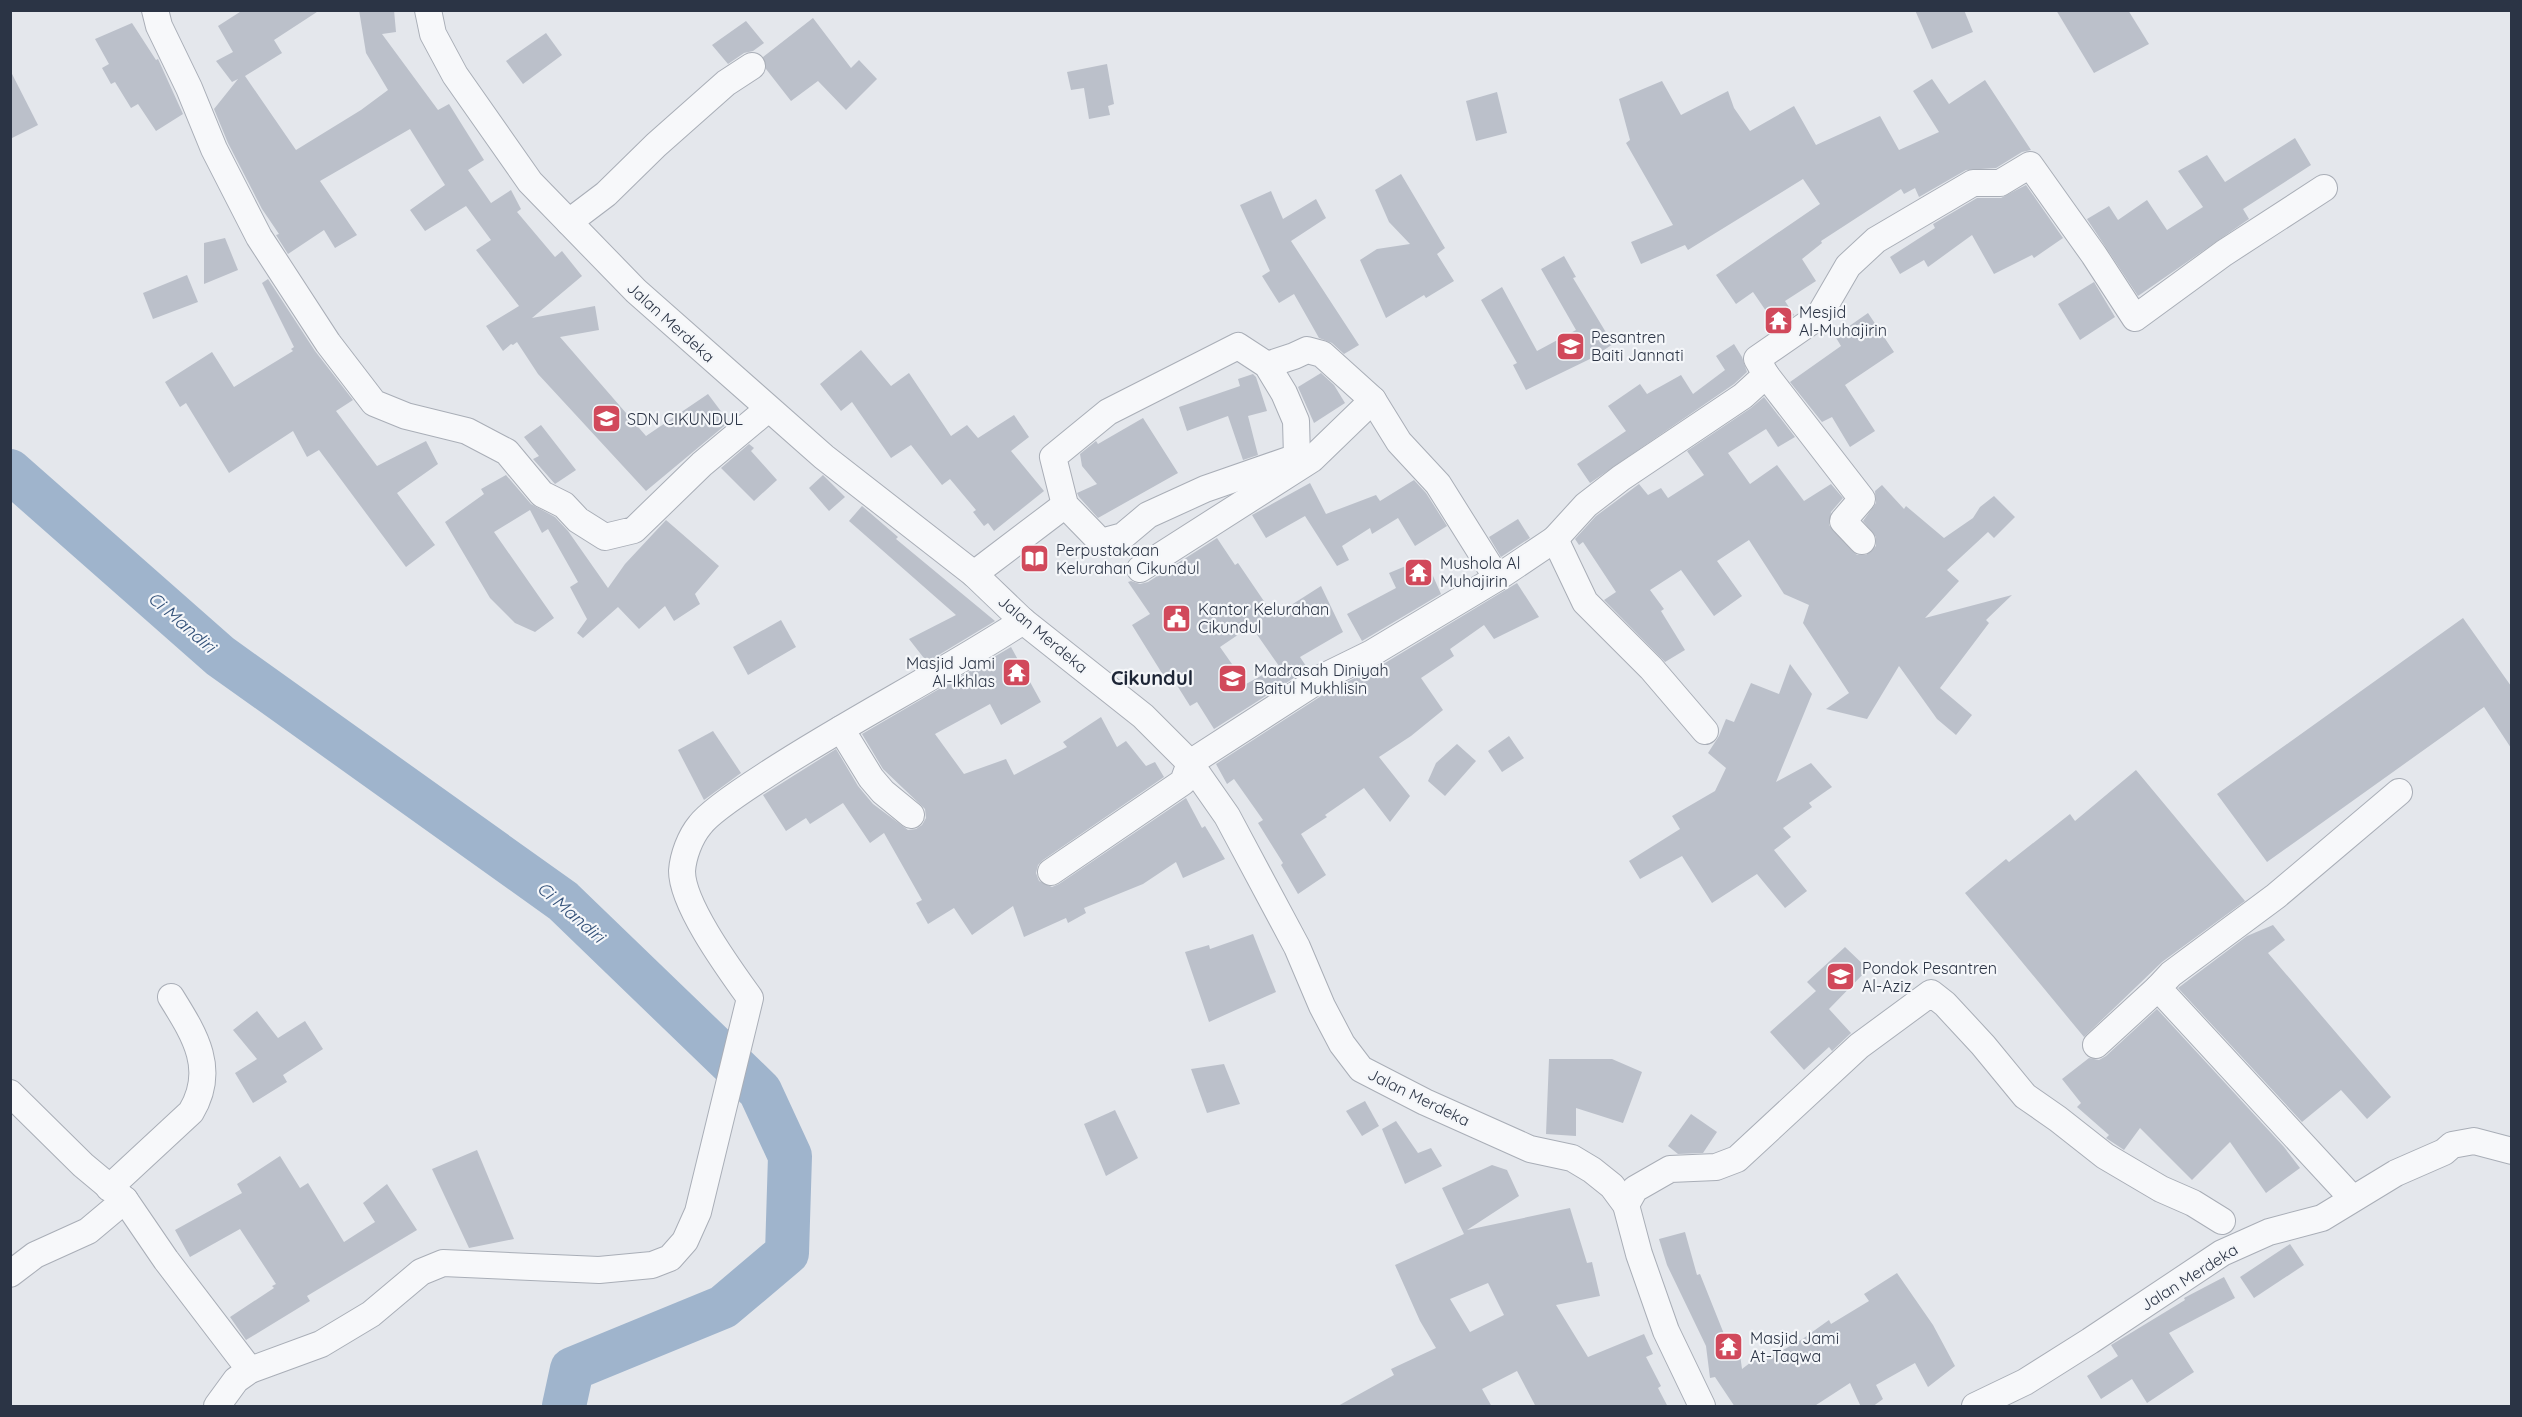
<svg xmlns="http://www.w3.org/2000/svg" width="2522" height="1417" viewBox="0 0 2522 1417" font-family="Quicksand,sans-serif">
  <rect width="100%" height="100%" fill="#e4e7ec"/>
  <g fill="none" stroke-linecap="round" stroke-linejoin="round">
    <!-- river -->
    <path stroke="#9fb4cc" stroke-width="44" d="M10 471 220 656 563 901 760 1091 790 1156 787 1253 723 1307 572 1369 564 1406"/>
  </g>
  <!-- building -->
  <g fill="#bbc0ca" fill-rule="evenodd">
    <path d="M243 10H320L274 40 282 53 245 76 296 150 361 110 388 90 366 53 359 10H394L396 32 382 34 438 110 449 104 484 160 468 170 491 203 511 190 521 209 517 212 555 257 562 251 582 276 532 318 595 306 599 330 560 337 646 436 708 394 729 422 646 491 538 374 517 342 513 345 511 344 503 351 486 326 519 306 476 250 491 240 466 206 425 231 410 210 445 185 410 129 320 181 357 235 335 248 324 230 288 254 276 235 279 234 262 209 228 143 214 109 238 79 232 82 216 61 233 52 218 26Z"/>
    <path d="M1915 10H1964L1973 32 1932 49Z"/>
    <path d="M2056 10H2128L2149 44 2094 73Z"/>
    <path d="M813 18 851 68 859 60 877 79 846 110 818 81 791 101 766 69 763 57Z"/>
    <path d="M746 21 764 43 753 51 744 53 728 64 712 45Z"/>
    <path d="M132 23 156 60 158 59 183 114 156 131 138 104 131 108 115 82 111 84 102 68 109 64 95 39Z"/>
    <path d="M546 33 562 55 523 84 506 61Z"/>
    <path d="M1107 64 1114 104 1108 106 1110 115 1089 119 1084 88 1071 90 1067 72Z"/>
    <path d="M10 70 38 125 10 139Z"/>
    <path d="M1932 79 1949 104 1985 80 2031 150 2022 152 1996 168 1966 170 1919 197 1915 188 1904 194 1901 189 1821 241 1822 243 1802 259 1816 281 1785 301 1794 315 1777 327 1753 292 1736 304 1716 275 1820 204 1803 179 1688 250 1685 245 1641 264 1631 242 1673 225 1626 143 1630 140 1619 99 1662 81 1681 115 1728 91 1734 108 1750 131 1794 106 1816 145 1880 116 1899 150 1939 132 1913 91Z"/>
    <path d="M1497 92 1507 133 1476 141 1466 101Z"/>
    <path d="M2295 138 2311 165 2243 209 2249 219 2138 296 2087 219 2109 206 2118 220 2147 200 2167 230 2203 207 2178 171 2207 155 2225 182Z"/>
    <path d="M1401 174 1445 248 1437 254 1454 281 1426 298 1424 295 1386 318 1360 260 1377 249 1410 244 1389 222 1375 190Z"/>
    <path d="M2026 185 2063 238 2034 258 2032 255 1994 274 1972 235 1928 267 1924 260 1900 274 1890 257 1935 228 1933 224 1977 198H2001Z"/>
    <path d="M1271 191 1283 219 1316 199 1326 218 1291 241 1359 345 1344 354 1332 343 1319 338 1294 294 1279 303 1262 276 1270 271 1240 205Z"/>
    <path d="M225 238 238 270 204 284V243Z"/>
    <path d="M1564 256 1576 277 1573 278 1613 344 1592 358 1526 390 1513 365 1517 363 1481 300 1502 287 1537 351 1576 330 1541 269Z"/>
    <path d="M187 275 198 302 153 319 143 293Z"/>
    <path d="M268 279 315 351 353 400 336 411 377 466 426 441 438 464 397 493 435 545 406 567 319 450 307 457 293 431 229 473 186 403 180 407 165 382 212 352 234 387 293 351 291 349 294 347 262 283Z"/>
    <path d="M2094 282 2115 317 2080 340 2058 304Z"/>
    <path d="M1868 313 1894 352 1845 385 1875 431 1850 447 1832 417 1822 422 1790 382 1841 346 1835 336Z"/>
    <path d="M1734 344 1742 357 1747 372 1734 384 1590 483 1577 464 1626 431 1608 406 1640 384 1647 394 1681 375 1693 394 1725 370 1716 356Z"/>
    <path d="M861 350 891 386 909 373 951 436 967 425 978 438 1014 415 1029 437 1011 451 1044 491 994 531 988 523 984 526 973 512 976 510 950 479 942 485 911 445 891 458 852 402 841 411 820 384Z"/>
    <path d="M1321 373 1334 385 1345 403 1314 423 1298 387Z"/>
    <path d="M1253 374 1256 377 1267 411 1248 416 1258 455 1243 460 1228 416 1187 431 1179 407 1240 386 1238 379Z"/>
    <path d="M1764 397 1795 437 1778 447 1766 429 1728 453 1750 484 1777 465 1804 501 1831 484 1843 498 1831 512 1829 525 1857 555H1866L1876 546V537L1863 521 1876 503 1875 491 1882 485 1904 509 1906 506 1944 538 1973 518 1980 507 1994 496 2015 517 1994 538 1988 532 1947 570 1959 581 1925 618 2012 595 1986 620 1989 623 1940 688 1972 715 1956 735 1937 719 1899 666 1867 719 1826 709 1849 693 1803 623 1809 605 1784 594 1749 540 1717 561 1742 596 1714 616 1681 570 1650 590 1664 609 1661 611 1685 650 1665 662 1604 600 1616 592 1583 542 1579 545 1575 539 1596 516 1639 484 1648 495 1661 488 1668 498 1704 475 1687 451 1751 408Z"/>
    <path d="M1143 418 1178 473 1098 518 1079 497 1077 493 1097 484 1082 466 1080 454 1096 441 1098 444Z"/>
    <path d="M541 425 576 470 555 484 533 459 539 456 524 437Z"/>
    <path d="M749 444 754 448 751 451 777 480 754 501 721 468Z"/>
    <path d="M506 475 531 504 555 517 568 531 608 588 625 564 666 520 719 566 695 594 700 604 674 621 665 606 639 629 618 607 583 638 577 633 587 619 570 587 578 582 548 529 542 533 530 510 494 532 554 618 535 632 515 623 490 598 445 522 484 494 481 489Z"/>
    <path d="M823 475 845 497 829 511 809 488Z"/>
    <path d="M1414 480 1426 493 1447 526 1415 546 1398 518 1372 534 1370 528 1342 546 1349 560 1337 566 1305 516 1266 538 1252 515 1310 483 1326 514 1376 495 1380 501Z"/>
    <path d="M862 506 898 537 896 539 995 621 927 662 909 639 956 615 849 521Z"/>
    <path d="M1518 519 1530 538 1501 557 1489 537Z"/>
    <path d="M1217 538 1235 565 1238 563 1274 616 1321 586 1343 632 1300 657 1308 669 1214 729 1197 702 1190 706 1173 679 1168 683 1132 625 1150 614 1128 582 1131 581 1140 584 1148 582ZM1251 626 1279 666 1246 684 1220 647Z"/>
    <path d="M1425 558 1441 594 1362 641 1347 614 1396 588 1389 573Z"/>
    <path d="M1517 583 1539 617 1494 639 1484 625 1450 649 1454 656 1421 678 1443 710 1411 736 1379 757 1410 796 1390 822 1364 788 1325 815 1327 817 1301 834 1326 875 1298 894 1281 865 1283 863 1258 823 1263 820 1234 779 1227 784 1216 764 1332 689 1380 666Z"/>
    <path d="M2463 618 2511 686V748L2484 707 2267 862 2217 794Z"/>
    <path d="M781 620 796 647 748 675 733 647Z"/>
    <path d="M1011 647 1041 702 1001 725 990 704 935 734 964 774 1006 759 1014 775 1067 747 1063 742 1101 717 1117 747 1126 741 1146 766 1155 762 1164 777 1043 860 1038 865 1036 873 1039 881 1052 887 1059 884 1186 798 1202 828 1205 826 1225 859 1183 878 1176 862 1143 884 1084 908 1086 913 1068 923 1066 918 1024 937 1013 906 972 935 954 908 928 924 916 903 922 900 884 833 870 843 843 803 810 824 806 818 786 831 763 795 836 749 858 786 873 804 908 830 916 829 922 825 926 818 925 809 883 769 862 734Z"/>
    <path d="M1790 664 1812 694 1776 782 1811 763 1832 787 1809 803 1812 807 1783 828 1791 837 1774 850 1807 891 1785 908 1757 874 1712 903 1682 856 1640 879 1629 861 1680 829 1672 816 1715 791 1726 768 1708 753 1719 736 1726 719 1734 722 1751 683 1779 694Z"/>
    <path d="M713 731 741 773 704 800 678 750Z"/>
    <path d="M1509 736 1524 758 1502 772 1488 751Z"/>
    <path d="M1457 744 1476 761 1445 796 1428 781 1436 763Z"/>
    <path d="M2136 770 2245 901 2162 962 2084 1037 1965 893 2006 859 2009 862 2070 814 2075 821Z"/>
    <path d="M2273 925 2285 940 2268 953 2391 1097 2367 1119 2341 1090 2302 1122 2178 988 2247 936Z"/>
    <path d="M1253 934 1276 992 1209 1022 1185 952 1209 945 1210 949Z"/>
    <path d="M1845 947 1868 969 1829 1009 1851 1033 1832 1051 1829 1047 1804 1070 1770 1032 1816 991 1807 982Z"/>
    <path d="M2157 1009 2284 1147 2300 1168 2266 1193 2230 1142 2192 1180 2140 1128 2124 1150 2106 1138 2109 1135 2077 1107 2081 1103 2062 1079 2089 1058 2099 1060 2106 1056Z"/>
    <path d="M257 1011 278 1038 305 1021 323 1049 283 1075 287 1082 253 1103 235 1073 257 1059 233 1030Z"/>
    <path d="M1549 1059H1612L1642 1072 1623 1123 1576 1108V1136L1546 1134Z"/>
    <path d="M1224 1064 1240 1104 1207 1113 1191 1069Z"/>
    <path d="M1365 1101 1379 1126 1362 1136 1346 1111Z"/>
    <path d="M1115 1110 1138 1158 1106 1176 1084 1124Z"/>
    <path d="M1691 1114 1717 1132 1703 1153 1678 1154 1668 1146Z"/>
    <path d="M1396 1121 1418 1153 1431 1148 1442 1166 1405 1184 1382 1129Z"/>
    <path d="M477 1150 514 1239 469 1248 432 1169Z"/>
    <path d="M280 1156 300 1188 308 1183 344 1242 375 1222 363 1203 387 1184 417 1230 307 1296 310 1301 246 1340 230 1317 274 1288 272 1286 276 1284 240 1229 190 1257 175 1230 242 1193 237 1184Z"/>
    <path d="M1492 1165 1507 1170 1519 1196 1467 1230 1570 1208 1587 1263 1592 1262 1600 1296 1556 1305 1588 1357 1644 1334 1653 1354 1646 1357 1661 1386 1658 1388 1668 1407H1536L1517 1371 1482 1389 1492 1407H1336L1394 1375 1391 1369 1436 1348 1420 1321 1395 1265 1464 1234 1442 1188ZM1488 1283 1504 1315 1470 1332 1450 1299Z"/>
    <path d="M1685 1232 1697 1275 1700 1274 1724 1334 1737 1332 1742 1369 1759 1356 1763 1361 1801 1340 1829 1320 1831 1324 1869 1301 1864 1294 1897 1273 1933 1325 1955 1366 1928 1387 1915 1363 1876 1385 1883 1399 1872 1407H1861L1850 1383 1813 1407H1735L1715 1377 1710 1378 1706 1346 1667 1265 1659 1239Z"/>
    <path d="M2290 1244 2304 1265 2254 1298 2240 1277Z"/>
    <path d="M2224 1277 2235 1298 2169 1333 2194 1372 2147 1403 2132 1379 2101 1399 2087 1376 2118 1356 2111 1345 2185 1300 2184 1298Z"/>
  </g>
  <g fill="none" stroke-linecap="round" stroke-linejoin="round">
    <defs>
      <g id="minor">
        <path d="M155 10 159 26 189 88 214 149 259 237 328 343 374 403 406 416 467 431 507 452 542 494 564 505 578 520 605 537 634 530 702 464 768 409"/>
        <path d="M428 10 433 34 455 75 530 182 636 291 824 457 974 574 1023 621 1143 716 1190 763 1227 816 1297 947 1322 1006 1342 1044 1361 1069 1425 1102 1530 1149 1572 1158 1592 1170 1612 1186 1626 1205 1639 1254 1666 1331 1702 1406"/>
        <path d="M569 222 606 194 656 145 726 83 752 66"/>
        <path d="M1238 346 1267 365 1284 393 1296 421 1297 457 1205 489 1148 515 1123 536 1101 542 1065 505 1053 457 1108 412Z"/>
        <path d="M1267 365 1294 356 1307 350 1322 354 1373 400 1399 442 1438 484 1497 578"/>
        <path d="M1766 375 1862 499 1843 521 1862 541"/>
        <path d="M1555 539 1585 602 1651 668 1705 731"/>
        <path d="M1140 569 1312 459 1373 400"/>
        <path d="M974 574 1065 505"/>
        <path d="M841 729 871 778 883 792 911 815"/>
        <path d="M1051 872 1183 782 1190 763 1323 677 1372 653 1497 578 1555 539 1586 505 1621 478 1743 396 1766 375 1757 359 1819 316 1848 266 1876 240 1973 183H2000L2030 165 2094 255 2135 318 2224 253 2324 188"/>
        <path d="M2096 1045 2158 988"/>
        <path d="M10 1093 83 1165 125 1200 166 1260 250 1370"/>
        <path d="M109 1188 191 1112C217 1069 194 1034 171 997"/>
        <path d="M2352 1198 2158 988 2171 974 2276 896 2399 792"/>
        <path d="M1626 1205 1635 1189 1670 1169 1716 1167 1737 1159 1859 1046 1931 993 1945 1004 1983 1045 2025 1096 2058 1119 2105 1156 2161 1189 2193 1203 2222 1221"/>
        <path d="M10 1274 35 1255 88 1231 125 1200"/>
        <path d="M217 1406 236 1380 250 1370 321 1344 371 1314 421 1272 443 1263 599 1270 652 1265 670 1258 685 1241 698 1212 750 998C730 970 682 905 682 871 683 856 690 837 700 825 711 810 752 784 769 773 852 719 940 675 1023 621"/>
        <path d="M1975 1406 2025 1382 2090 1341 2222 1253 2269 1232 2322 1218 2396 1173 2444 1152 2452 1145 2474 1141 2512 1151"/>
      </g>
    </defs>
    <!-- minor casing -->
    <use href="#minor" stroke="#a9aeb7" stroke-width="28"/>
    <!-- minor -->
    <use href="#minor" stroke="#f7f8fa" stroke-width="26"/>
  </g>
  <!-- icons -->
  <defs>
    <symbol id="temple-square" viewBox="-11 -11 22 22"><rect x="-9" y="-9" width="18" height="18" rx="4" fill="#d1495b" stroke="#f4f6f9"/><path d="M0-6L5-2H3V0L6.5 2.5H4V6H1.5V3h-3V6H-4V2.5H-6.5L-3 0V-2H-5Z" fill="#fff"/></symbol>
    <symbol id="school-square" viewBox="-11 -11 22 22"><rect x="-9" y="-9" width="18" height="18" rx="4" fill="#d1495b" stroke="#f4f6f9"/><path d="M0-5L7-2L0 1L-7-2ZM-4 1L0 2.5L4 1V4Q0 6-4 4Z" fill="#fff"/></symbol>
    <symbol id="library-square" viewBox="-11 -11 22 22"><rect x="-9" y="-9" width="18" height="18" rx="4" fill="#d1495b" stroke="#f4f6f9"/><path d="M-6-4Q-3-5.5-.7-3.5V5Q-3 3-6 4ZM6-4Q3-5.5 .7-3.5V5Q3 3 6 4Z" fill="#fff"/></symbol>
    <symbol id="civic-square" viewBox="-11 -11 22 22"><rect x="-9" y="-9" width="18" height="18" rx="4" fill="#d1495b" stroke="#f4f6f9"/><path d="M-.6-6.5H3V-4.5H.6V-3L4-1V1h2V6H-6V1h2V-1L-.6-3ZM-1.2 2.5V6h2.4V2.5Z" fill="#fff"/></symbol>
  </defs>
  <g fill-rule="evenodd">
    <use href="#temple-square" x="1762" y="304" width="33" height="33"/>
    <use href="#school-square" x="1554" y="330" width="33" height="33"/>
    <use href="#school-square" x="590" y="402" width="33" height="33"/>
    <use href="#library-square" x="1018" y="542" width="33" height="33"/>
    <use href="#temple-square" x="1402" y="556" width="33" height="33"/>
    <use href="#civic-square" x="1160" y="602" width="33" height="33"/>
    <use href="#temple-square" x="1000" y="656" width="33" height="33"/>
    <use href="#school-square" x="1216" y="662" width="33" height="33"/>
    <use href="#school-square" x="1824" y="960" width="33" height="33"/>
    <use href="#temple-square" x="1712" y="1330" width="33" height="33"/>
  </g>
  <g text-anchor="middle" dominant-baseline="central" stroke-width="4.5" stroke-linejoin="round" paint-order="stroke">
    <!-- poi labels -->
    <g font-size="16" fill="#2b3445" stroke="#f4f6f9" text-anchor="start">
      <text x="1799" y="312">Mesjid<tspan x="1799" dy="18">Al-Muhajirin</tspan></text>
      <text x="1591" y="337">Pesantren<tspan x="1591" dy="18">Baiti Jannati</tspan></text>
      <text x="627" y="419">SDN CIKUNDUL</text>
      <text x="1056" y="550">Perpustakaan<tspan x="1056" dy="18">Kelurahan Cikundul</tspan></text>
      <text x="1440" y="563">Mushola Al<tspan x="1440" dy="18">Muhajirin</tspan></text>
      <text x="1198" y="609">Kantor Kelurahan<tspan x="1198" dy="18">Cikundul</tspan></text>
      <text x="995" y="663" text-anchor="end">Masjid Jami<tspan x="995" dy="18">Al-Ikhlas</tspan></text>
      <text x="1254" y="670">Madrasah Diniyah<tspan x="1254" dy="18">Baitul Mukhlisin</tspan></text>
      <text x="1862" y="968">Pondok Pesantren<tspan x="1862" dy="18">Al-Aziz</tspan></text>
      <text x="1750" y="1338">Masjid Jami<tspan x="1750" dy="18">At-Taqwa</tspan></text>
    </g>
    <!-- street labels -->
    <g font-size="16" fill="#2b3445" stroke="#f4f6f9">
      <text transform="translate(671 322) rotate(42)">Jalan Merdeka</text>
      <text transform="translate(1043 634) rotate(40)">Jalan Merdeka</text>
      <text transform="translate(1419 1097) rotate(26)">Jalan Merdeka</text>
      <text transform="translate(2189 1277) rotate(-32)">Jalan Merdeka</text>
    </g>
    <!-- water labels -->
    <g font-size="18" font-style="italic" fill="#34527a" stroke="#f4f6f9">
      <text transform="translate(182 622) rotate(41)">Ci Mandiri</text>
      <text transform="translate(571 912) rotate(41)">Ci Mandiri</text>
    </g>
    <!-- quarter labels -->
    <g font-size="20" font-weight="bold" fill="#1d2536" stroke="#f4f6f9">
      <text x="1152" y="677">Cikundul</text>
    </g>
  </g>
  <!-- border -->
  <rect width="2522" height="1417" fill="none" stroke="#2b3445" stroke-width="24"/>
</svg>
